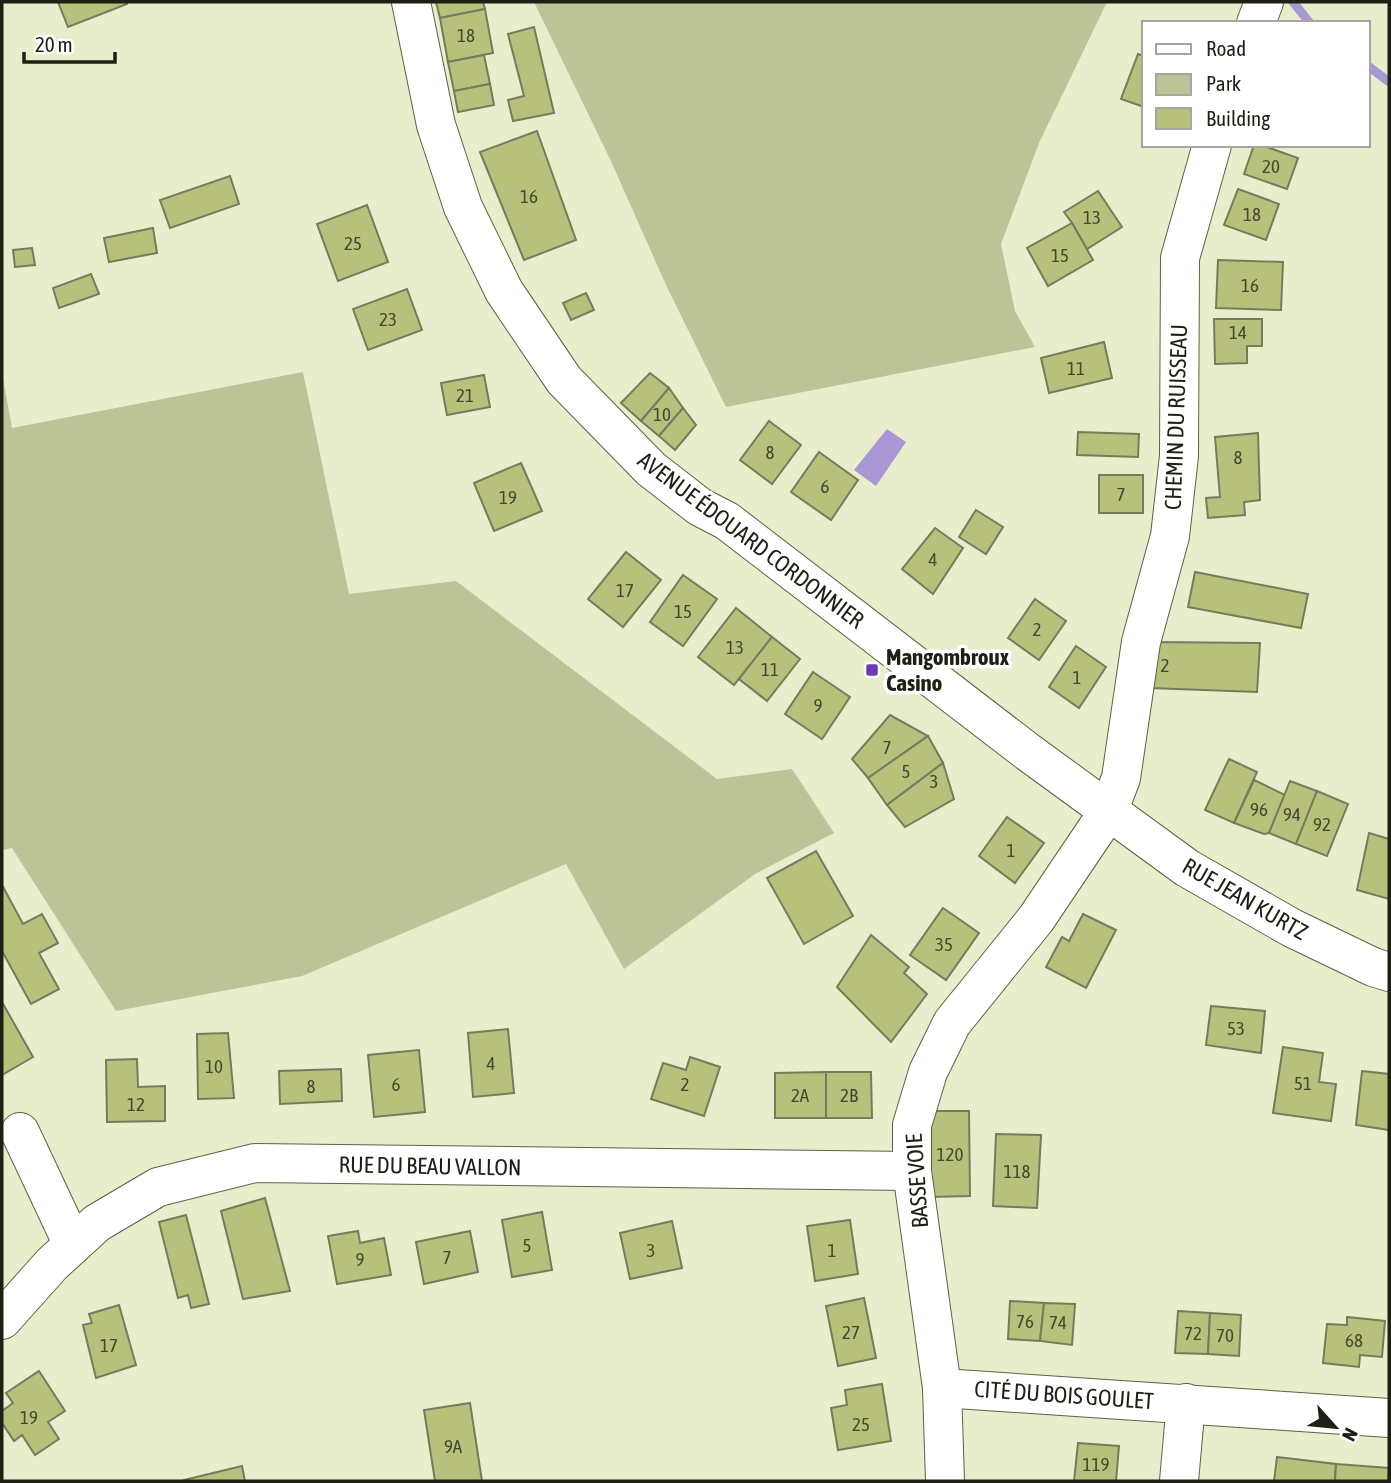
<svg xmlns="http://www.w3.org/2000/svg" width="1391" height="1483" viewBox="0 0 1391 1483" font-family="'Asap Condensed',sans-serif">
  <rect width="100%" height="100%" fill="#e8edcc"/>
  <!-- green -->
  <g fill="#bcc397">
    <path d="M534 2H1107L1039 143 1001 244 1015 311 1035 347 726 407 666 285 610 159Z"/>
    <path d="M303 372 349 594 456 581 717 779 792 769 834 833 755 874 624 969 566 864 302 976 116 1011 12 848 2 850V373L12 428Z"/>
  </g>
  <!-- water -->
  <path fill="#a997d5" d="M887 429 906 442 876 486 854 470Z"/>
  <g fill="none" stroke-linecap="round" stroke-linejoin="round">
    <!-- stream -->
    <g stroke="#a997d5" stroke-width="9">
      <path d="M1293 2 1310 23"/>
      <path d="M1368 66 1389 82"/>
    </g>
  </g>
  <!-- building -->
  <g fill="#b8c17b" stroke="#777b5d" stroke-width="2">
    <path d="M58 2H126L127 4 68 27Z"/>
    <path d="M436 2H483L485 9 440 18Z"/>
    <path d="M485 9 493 53 448 62 440 18Z"/>
    <path d="M534 27 554 113 513 121 508 100 524 96 508 34Z"/>
    <path d="M1138 54 1144 56V107L1121 99Z"/>
    <path d="M484 55 490 84 454 91 448 62Z"/>
    <path d="M490 84 494 105 458 112 454 91Z"/>
    <path d="M537 131 576 240 524 260 480 152Z"/>
    <path d="M1254 145H1261L1298 158 1287 189 1244 174Z"/>
    <path d="M230 176 239 204 170 228 160 200Z"/>
    <path d="M1238 189 1279 204 1266 240 1224 225Z"/>
    <path d="M1098 191 1122 227 1087 249 1072 223 1064 212Z"/>
    <path d="M367 205 388 262 338 281 317 224Z"/>
    <path d="M1072 223 1093 260 1048 286 1027 248Z"/>
    <path d="M153 228 157 253 109 262 104 238Z"/>
    <path d="M32 248 35 265 15 267 13 250Z"/>
    <path d="M1218 260 1283 262 1281 310 1216 308Z"/>
    <path d="M91 274 99 294 59 308 53 288Z"/>
    <path d="M407 289 422 330 368 350 353 309Z"/>
    <path d="M586 293 594 310 571 320 563 303Z"/>
    <path d="M1214 319H1262V346H1247V363L1215 364Z"/>
    <path d="M1104 342 1112 378 1049 393 1041 358Z"/>
    <path d="M650 373 669 388 641 421 621 403Z"/>
    <path d="M484 375 490 407 447 415 441 383Z"/>
    <path d="M669 388 683 408 659 436 641 421Z"/>
    <path d="M683 408 696 425 675 450 659 436Z"/>
    <path d="M769 421 801 445 772 484 740 460Z"/>
    <path d="M1078 432 1139 434 1138 457 1077 455Z"/>
    <path d="M1258 433 1260 500 1244 502 1245 515 1208 518 1206 498 1220 497 1215 437Z"/>
    <path d="M819 452 858 480 831 520 791 492Z"/>
    <path d="M521 463 542 511 494 531 474 483Z"/>
    <rect x="1099" y="475" width="44" height="38"/>
    <path d="M976 510 1003 527 986 554 959 537Z"/>
    <path d="M935 528 963 548 933 594 902 569Z"/>
    <path d="M626 552 661 580 623 627 588 599Z"/>
    <path d="M1195 572 1308 594 1301 628 1188 607Z"/>
    <path d="M683 575 717 599 683 646 650 622Z"/>
    <path d="M1035 599 1066 621 1039 660 1008 638Z"/>
    <path d="M736 608 772 637 734 685 698 657Z"/>
    <path d="M772 637 800 659 767 701 739 679Z"/>
    <path d="M1154 642 1260 643 1257 692 1150 688Z"/>
    <path d="M1076 646 1106 667 1079 708 1049 687Z"/>
    <path d="M813 672 850 697 822 739 785 714Z"/>
    <path d="M890 715 928 736 868 778 852 759Z"/>
    <path d="M928 736 943 763 887 805 868 778Z"/>
    <path d="M1229 759 1257 772 1234 823 1205 810Z"/>
    <path d="M943 763 954 799 905 827 887 805Z"/>
    <path d="M1254 780 1285 795 1269 833 1264 834 1234 823Z"/>
    <path d="M1290 781 1317 791 1296 844 1269 833Z"/>
    <path d="M1317 791 1348 804 1327 856 1296 844Z"/>
    <path d="M1007 817 1044 843 1015 883 979 856Z"/>
    <path d="M1369 833 1389 839V899L1357 890Z"/>
    <path d="M816 851 853 916 804 944 767 878Z"/>
    <path d="M2 885 23 924 42 914 58 943 39 953 59 989 31 1004 2 951Z"/>
    <path d="M943 908 979 933 946 980 910 955Z"/>
    <path d="M1083 914 1116 930 1086 988 1046 967 1062 937 1069 941Z"/>
    <path d="M871 935 909 967 904 973 927 994 891 1042 837 987Z"/>
    <path d="M2 1002 33 1057 2 1075Z"/>
    <path d="M1211 1006 1265 1011 1261 1053 1206 1045Z"/>
    <path d="M508 1029 514 1093 473 1097 468 1033Z"/>
    <path d="M228 1033 234 1098 198 1099 197 1034Z"/>
    <path d="M1283 1047 1323 1053 1319 1082 1336 1084 1331 1121 1273 1113Z"/>
    <path d="M419 1050 425 1112 374 1117 368 1055Z"/>
    <path d="M690 1057 720 1067 704 1116 651 1099 663 1063 686 1070Z"/>
    <path d="M137 1059 138 1087 165 1086V1121L107 1122 106 1060Z"/>
    <path d="M341 1069 342 1101 280 1104 279 1071Z"/>
    <path d="M1362 1071 1389 1074V1130L1356 1125Z"/>
    <path d="M826 1072V1118H775V1073Z"/>
    <path d="M826 1072H871L872 1118H826Z"/>
    <path d="M930 1111H969L970 1196 931 1197Z"/>
    <path d="M996 1134 1041 1135 1037 1208 993 1206Z"/>
    <path d="M265 1198 290 1291 243 1299 221 1211Z"/>
    <path d="M542 1212 552 1270 512 1277 502 1220Z"/>
    <path d="M186 1215 209 1304 191 1308 188 1295 178 1298 159 1222Z"/>
    <path d="M850 1220 858 1274 815 1281 807 1226Z"/>
    <path d="M672 1221 682 1268 630 1279 620 1233Z"/>
    <path d="M358 1231 360 1243 384 1238 391 1275 337 1284 328 1236Z"/>
    <path d="M470 1231 478 1272 424 1284 416 1242Z"/>
    <path d="M864 1298 876 1358 838 1366 826 1306Z"/>
    <path d="M1010 1301 1044 1303 1040 1341 1008 1339Z"/>
    <path d="M1044 1303 1075 1304 1072 1345 1040 1341Z"/>
    <path d="M119 1305 136 1365 96 1378 83 1325 92 1323 89 1314Z"/>
    <path d="M1178 1311 1210 1313 1208 1354 1175 1353Z"/>
    <path d="M1210 1313 1241 1315 1239 1356 1208 1354Z"/>
    <path d="M1347 1317 1385 1321 1382 1357 1360 1355 1359 1367 1323 1363 1327 1324 1347 1325Z"/>
    <path d="M39 1371 65 1411 48 1422 59 1439 35 1455 22 1435 14 1441 2 1423V1411L13 1403 6 1393Z"/>
    <path d="M882 1384 891 1441 838 1450 831 1408 847 1405 845 1390Z"/>
    <path d="M470 1403 482 1481H435L424 1410Z"/>
    <path d="M1078 1443 1119 1446 1116 1481H1074Z"/>
    <path d="M1277 1457 1336 1464 1335 1481H1274Z"/>
    <path d="M1336 1464 1389 1468 1388 1481H1335Z"/>
    <path d="M242 1466 245 1481H184V1480Z"/>
  </g>
  <g fill="none" stroke-linecap="round" stroke-linejoin="round">
    <defs>
      <g id="minor">
        <path d="M1256 23 1264 2"/>
        <path d="M20 1132 73 1245"/>
        <path d="M2 1320 52 1264 97 1223 158 1187 255 1163 912 1171"/>
        <path d="M942 1388 1389 1418"/>
        <path d="M945 1481 942 1388 912 1171V1125L928 1072 952 1023 1036 919 1108 812 1121 778 1141 642 1170 536 1179 456 1180 258 1212 145"/>
        <path d="M1179 1481 1186 1403"/>
      </g>
      <path id="major" d="M411 2 436 125 463 207 504 291 564 380 651 469 700 507 727 521 1028 752 1187 868 1292 928 1373 967 1389 972"/>
    </defs>
    <!-- minor casing -->
    <use href="#minor" stroke="#5e6245" stroke-width="40"/>
    <!-- major casing -->
    <use href="#major" stroke="#5e6245" stroke-width="40"/>
    <!-- minor -->
    <use href="#minor" stroke="#fff" stroke-width="38"/>
    <!-- major -->
    <use href="#major" stroke="#fff" stroke-width="38"/>
  </g>
  <!-- markers -->
  <rect fill="#6a3bb2" stroke="#fff" stroke-width="2.5" x="865" y="663" width="14" height="14" rx="3.5"/>
  <g text-anchor="middle" dominant-baseline="central" stroke-width="7" stroke-linejoin="round" paint-order="stroke">
    <!-- number labels -->
    <g font-size="19" fill="#45482e">
      <text x="466" y="35">18</text>
      <text x="1271" y="166">20</text>
      <text x="529" y="196">16</text>
      <text x="1252" y="214">18</text>
      <text x="1092" y="217">13</text>
      <text x="353" y="243">25</text>
      <text x="1060" y="255">15</text>
      <text x="1250" y="285">16</text>
      <text x="388" y="319">23</text>
      <text x="1238" y="332">14</text>
      <text x="1076" y="368">11</text>
      <text x="465" y="395">21</text>
      <text x="662" y="414">10</text>
      <text x="770" y="452">8</text>
      <text x="1238" y="457">8</text>
      <text x="825" y="486">6</text>
      <text x="1121" y="494">7</text>
      <text x="508" y="497">19</text>
      <text x="933" y="559">4</text>
      <text x="625" y="590">17</text>
      <text x="683" y="611">15</text>
      <text x="1037" y="629">2</text>
      <text x="735" y="647">13</text>
      <text x="1165" y="665">2</text>
      <text x="770" y="669">11</text>
      <text x="1077" y="677">1</text>
      <text x="818" y="705">9</text>
      <text x="887" y="747">7</text>
      <text x="906" y="771">5</text>
      <text x="934" y="781">3</text>
      <text x="1259" y="809">96</text>
      <text x="1292" y="814">94</text>
      <text x="1322" y="824">92</text>
      <text x="1011" y="850">1</text>
      <text x="944" y="944">35</text>
      <text x="1236" y="1028">53</text>
      <text x="491" y="1063">4</text>
      <text x="214" y="1066">10</text>
      <text x="1303" y="1083">51</text>
      <text x="396" y="1084">6</text>
      <text x="685" y="1084">2</text>
      <text x="311" y="1086">8</text>
      <text x="800" y="1095">2A</text>
      <text x="849" y="1095">2B</text>
      <text x="136" y="1104">12</text>
      <text x="950" y="1154">120</text>
      <text x="1017" y="1171">118</text>
      <text x="527" y="1245">5</text>
      <text x="651" y="1250">3</text>
      <text x="832" y="1250">1</text>
      <text x="447" y="1257">7</text>
      <text x="360" y="1259">9</text>
      <text x="1025" y="1321">76</text>
      <text x="1058" y="1322">74</text>
      <text x="851" y="1332">27</text>
      <text x="1193" y="1333">72</text>
      <text x="1225" y="1335">70</text>
      <text x="1354" y="1340">68</text>
      <text x="109" y="1345">17</text>
      <text x="29" y="1417">19</text>
      <text x="861" y="1424">25</text>
      <text x="453" y="1446">9A</text>
      <text x="1096" y="1464">119</text>
    </g>
    <!-- street labels -->
    <g font-size="23" fill="#1f2014" stroke="#fff">
      <text transform="translate(1176 417) rotate(-88)">CHEMIN DU RUISSEAU</text>
      <text transform="translate(751 540) rotate(37)">AVENUE ÉDOUARD CORDONNIER</text>
      <text transform="translate(1245 899) rotate(30)">RUE JEAN KURTZ</text>
      <text transform="translate(430 1166) rotate(1)">RUE DU BEAU VALLON</text>
      <text transform="translate(917 1181) rotate(-94)">BASSE VOIE</text>
      <text transform="translate(1064 1395) rotate(4)">CITÉ DU BOIS GOULET</text>
    </g>
    <!-- poi labels -->
    <g font-size="23" font-weight="bold" fill="#1f2014" stroke="#fff" text-anchor="start">
      <text x="886" y="657">Mangombroux<tspan x="886" dy="26">Casino</tspan></text>
    </g>
  </g>
  <!-- border -->
  <rect width="1391" height="1483" fill="none" stroke="#1f2014" stroke-width="7"/>
  <!-- legend -->
  <rect x="1142" y="21" width="228" height="126" fill="#ffffff" stroke="#a5a6a1" stroke-width="2"/>
  <rect x="1156" y="44" width="35" height="10" fill="#ffffff" stroke="#a5a6a1" stroke-width="2"/>
  <text x="1206" y="56" font-size="21" fill="#1f2014">Road</text>
  <rect x="1156" y="74" width="35" height="21" fill="#bcc397" stroke="#a5a6a1" stroke-width="2"/>
  <text x="1206" y="91" font-size="21" fill="#1f2014">Park</text>
  <rect x="1156" y="108" width="35" height="21" fill="#b8c17b" stroke="#a5a6a1" stroke-width="2"/>
  <text x="1206" y="126" font-size="21" fill="#1f2014">Building</text>
  <!-- north arrow -->
  <g transform="translate(1335 1427) rotate(117)" stroke="#ffffff" stroke-width="5" paint-order="stroke">
  <path d="M0-5L12 26L0 18L-12 26Z" fill="#1f2014"/>
  <text y="-10" font-size="19" font-weight="bold" text-anchor="middle" fill="#1f2014">N</text>
  </g>
  <!-- scale -->
  <path d="M24 52v10h91v-10" fill="none" stroke="#1f2014" stroke-width="3.5"/>
  <text x="35" y="52" font-size="21" fill="#1f2014" stroke="#ffffff" stroke-width="5" paint-order="stroke">20 m</text>
</svg>
